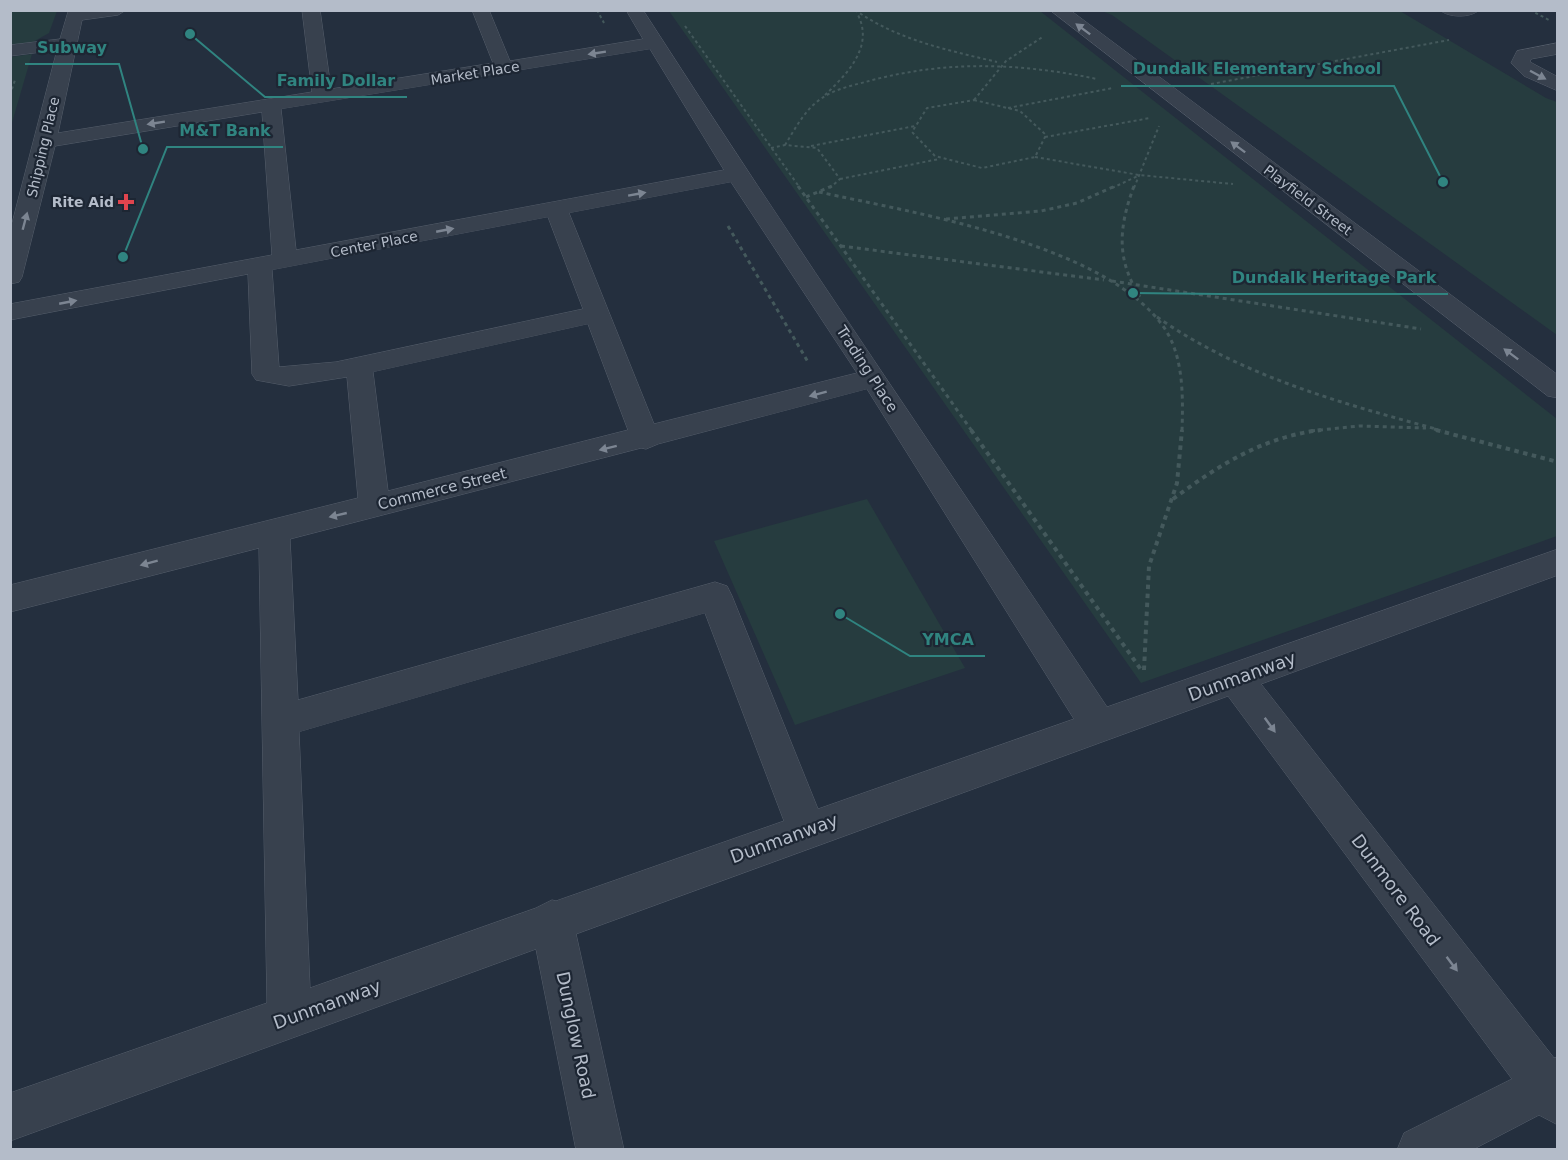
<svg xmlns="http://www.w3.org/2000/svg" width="1568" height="1160" viewBox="0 0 1568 1160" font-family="'DejaVu Sans',sans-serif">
  <rect width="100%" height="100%" fill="#242f3e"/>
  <!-- green -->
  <g fill="#263c3f">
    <path d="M10 11H57L49 33 33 42 11 45Z"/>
    <path d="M669 11H1040L1557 419V536L1141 683Z"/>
    <path d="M1102 11H1400L1546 98 1557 102V335L1112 15Z"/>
    <path d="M32 54 11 126V57Z"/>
    <path d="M867 499 965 668 795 725 714 541Z"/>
  </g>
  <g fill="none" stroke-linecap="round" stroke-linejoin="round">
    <defs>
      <g id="minor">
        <path d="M76 10H126L118 15 82 20 58 133 312 92 302 10H320L331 89 493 63 472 10H489L510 61 643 39 626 10H643C794 245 952 475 1107 707L1558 549V575L1261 684 1554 1058 1558 1057V1125L1539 1115 1472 1150H1397L1404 1133 1512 1079 1228 696 576 934 624 1150H576L536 949 10 1141V1093L267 1003 259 548 10 612V585L358 498 347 377 289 386 256 380 252 374 248 274 10 320V304L272 255 262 112 55 146 22 277 19 282 10 284V231L57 50 10 56V45L60 39 68 12ZM650 49 724 170 296 250 281 109ZM731 182 857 373 654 424 569 213ZM548 217 583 309 336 362 279 367 272 270ZM588 324 628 430 388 491 373 372ZM867 389 1074 719 818 809 732 596 727 586 715 582 298 700 290 539 641 448 646 449 658 444ZM705 613 784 821 556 901 552 900 536 908 310 988 299 732Z"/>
        <path d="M1050 10H1070L1558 375V398L1548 396Z"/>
        <path d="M1440 10H1479C1471 18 1448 18 1440 10Z"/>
        <path d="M1558 43V54L1531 59 1530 62 1558 77V91L1524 76 1511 63 1517 51Z"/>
      </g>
    </defs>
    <!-- minor casing -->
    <use href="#minor" stroke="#565f6c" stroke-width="1"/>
    <!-- path-far2 -->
    <g stroke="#44595c" stroke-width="2" stroke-dasharray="3 3" stroke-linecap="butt">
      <path d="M597 10 604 23"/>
      <path d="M855 10C898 40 947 50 997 62"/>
      <path d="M1530 10 1549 20"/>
      <path d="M685 26 800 188"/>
      <path d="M1211 84 1449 40"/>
      <path d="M10 95 15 80"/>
      <path d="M825 95C847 74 874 47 858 15"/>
      <path d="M974 100 1020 111 1046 135 1035 157 982 168 935 156 912 132 927 108Z"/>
      <path d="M974 100 1006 61 1044 36"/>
      <path d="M1008 108 1113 88"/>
      <path d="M1045 137 1150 118"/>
      <path d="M785 145C795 129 805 109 822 98 835 89 854 85 869 81 946 60 1020 63 1097 79"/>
      <path d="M811 146 915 126"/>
      <path d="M771 148 785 145 817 148 840 179 830 188"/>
      <path d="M1035 157 1139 175 1233 184"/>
      <path d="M840 179 939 159"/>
      <path d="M1112 188 1138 176"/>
      <path d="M1134 188 1159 126"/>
    </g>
    <!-- path-far1 -->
    <g stroke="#44595c" stroke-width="3" stroke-dasharray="4 4" stroke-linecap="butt">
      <path d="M798 186 972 431"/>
      <path d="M1134 186C1118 229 1116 261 1142 300"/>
      <path d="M819 192C914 213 1108 244 1165 329 1184 358 1183 398 1182 431"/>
      <path d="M806 197 832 186"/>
      <path d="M946 219 1041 211 1077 203 1115 186"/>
      <path d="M728 226 808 362"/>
      <path d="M841 246 1104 280"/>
      <path d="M1112 281 1421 329"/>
      <path d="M1157 317C1242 376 1337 402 1436 429"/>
      <path d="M1434 429 1442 431"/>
      <path d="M1311 431 1359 426 1426 428"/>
    </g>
    <!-- path -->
    <g stroke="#44595c" stroke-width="4" stroke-dasharray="4.5 4.5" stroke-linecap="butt">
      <path d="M971 430 1142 671"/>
      <path d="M1436 430 1558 462"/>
      <path d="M1173 499C1219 465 1263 437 1321 430"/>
      <path d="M1144 670 1149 566 1177 483 1182 430"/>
    </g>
    <!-- minor -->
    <use href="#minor" fill="#38414e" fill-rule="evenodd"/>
  </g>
  <!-- one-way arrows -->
  <defs><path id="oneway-solid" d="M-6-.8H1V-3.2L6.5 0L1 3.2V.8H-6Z" transform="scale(1.5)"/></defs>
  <g fill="#7c8592">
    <use href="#oneway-solid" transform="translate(1083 29) rotate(-143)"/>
    <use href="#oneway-solid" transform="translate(597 53) rotate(171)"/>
    <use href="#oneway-solid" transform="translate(1538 75) rotate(28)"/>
    <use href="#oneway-solid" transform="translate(156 123) rotate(171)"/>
    <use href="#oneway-solid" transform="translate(1238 147) rotate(-143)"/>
    <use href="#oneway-solid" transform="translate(637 194) rotate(-10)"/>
    <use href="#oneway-solid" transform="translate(25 221) rotate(-75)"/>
    <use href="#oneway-solid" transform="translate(445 230) rotate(-11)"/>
    <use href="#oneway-solid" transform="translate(68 302) rotate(-11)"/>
    <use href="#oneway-solid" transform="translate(1511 354) rotate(-143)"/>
    <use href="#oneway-solid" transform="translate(818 394) rotate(165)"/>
    <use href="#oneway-solid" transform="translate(608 448) rotate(166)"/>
    <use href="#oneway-solid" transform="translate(338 515) rotate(167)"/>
    <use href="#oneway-solid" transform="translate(149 563) rotate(165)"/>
    <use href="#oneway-solid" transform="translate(1270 725) rotate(54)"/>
    <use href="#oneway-solid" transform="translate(1452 964) rotate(53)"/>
  </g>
  <!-- markers -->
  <path fill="#e0444e" stroke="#1d2633" stroke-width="2" d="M123 193h6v6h6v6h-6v6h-6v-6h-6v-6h6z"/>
  <g text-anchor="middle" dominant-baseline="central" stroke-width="4.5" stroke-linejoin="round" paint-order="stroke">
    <!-- far-street labels -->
    <g font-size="14" fill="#b4bcc9" stroke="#1d2633">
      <text transform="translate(475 73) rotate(-9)">Market Place</text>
      <text transform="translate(43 147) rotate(-77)">Shipping Place</text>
      <text transform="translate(1308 200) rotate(37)">Playfield Street</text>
      <text transform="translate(374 244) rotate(-11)">Center Place</text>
    </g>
    <!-- far-poi labels -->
    <g font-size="14" font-weight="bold" fill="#b4bcc9" stroke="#1d2633" text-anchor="end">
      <text x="114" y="202">Rite Aid</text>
    </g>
    <!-- street labels -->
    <g font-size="15" fill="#b4bcc9" stroke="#1d2633">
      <text transform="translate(867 369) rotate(57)">Trading Place</text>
      <text transform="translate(442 489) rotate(-14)">Commerce Street</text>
    </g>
    <!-- near-street labels -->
    <g font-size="18" fill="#b4bcc9" stroke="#1d2633">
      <text transform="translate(1242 676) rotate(-20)">Dunmanway</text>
      <text transform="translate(784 838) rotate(-20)">Dunmanway</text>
      <text transform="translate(1396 890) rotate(53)">Dunmore Road</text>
      <text transform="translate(327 1004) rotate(-20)">Dunmanway</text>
      <text transform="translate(576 1035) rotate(78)">Dunglow Road</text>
    </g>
  </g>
  <!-- callouts -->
  <path fill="none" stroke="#308480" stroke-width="2" d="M143 149L119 64H25M1443 182L1394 86H1121M190 34L265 97H407M123 257L167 147H283M1133 293L1219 294H1448M840 614L910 656H985"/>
  <g fill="#308480" stroke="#1d2633" stroke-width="2">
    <circle cx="143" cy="149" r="6"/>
    <circle cx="1443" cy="182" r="6"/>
    <circle cx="190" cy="34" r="6"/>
    <circle cx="123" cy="257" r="6"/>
    <circle cx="1133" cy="293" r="6"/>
    <circle cx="840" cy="614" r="6"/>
  </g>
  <g font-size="16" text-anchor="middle" font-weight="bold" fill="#308480" stroke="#1d2633" stroke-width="4.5" stroke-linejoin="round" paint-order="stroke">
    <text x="72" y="53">Subway</text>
    <text x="1257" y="74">Dundalk Elementary School</text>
    <text x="336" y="86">Family Dollar</text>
    <text x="225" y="136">M&amp;T Bank</text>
    <text x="1334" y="283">Dundalk Heritage Park</text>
    <text x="948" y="645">YMCA</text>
  </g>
  <!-- border -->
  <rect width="1568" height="1160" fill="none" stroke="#b4bcc9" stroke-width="24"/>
</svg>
